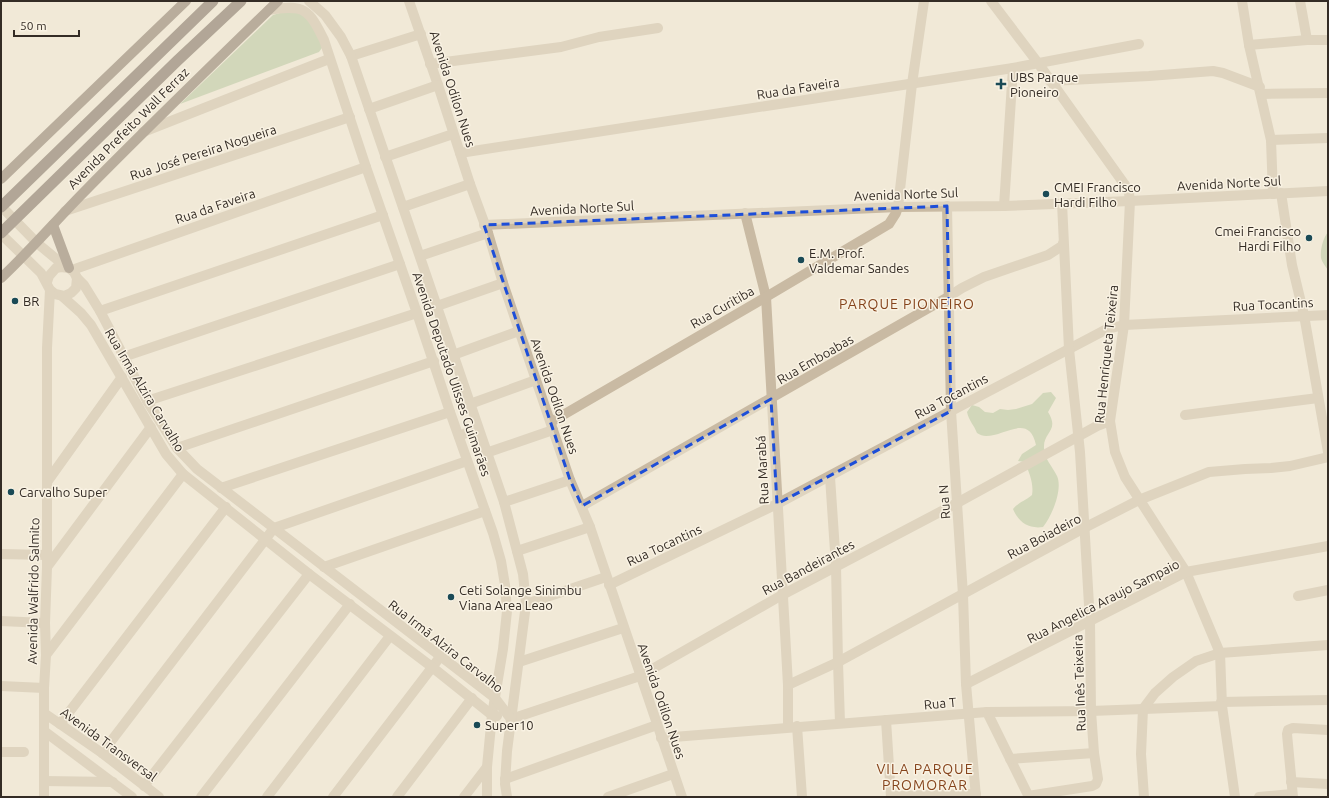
<svg xmlns="http://www.w3.org/2000/svg" width="1329" height="798" viewBox="0 0 1329 798" font-family="Ubuntu,sans-serif">
  <rect width="100%" height="100%" fill="#f1e9d7"/>
  <!-- green -->
  <g fill="#adc197">
    <path d="M290 10 300 11 309 19 324 45 319 52 180 104 273 15Z"/>
    <path d="M1328 232V270C1326 267 1322 262 1321 258 1320 250 1323 238 1328 232Z"/>
    <path d="M1051 392 1056 398 1048 412C1060 431 1043 432 1044 448 1044 459 1053 467 1057 476 1063 489 1052 516 1043 527 1029 529 1019 523 1013 509 1019 502 1025 501 1032 495 1034 483 1029 473 1025 462L1018 461 1022 454 1036 445C1029 413 1005 436 986 436 983 436 980 435 977 433 974 425 969 421 967 412L972 405 979 407 985 412 993 413 1000 409 1008 410 1016 409 1032 404 1043 393Z"/>
  </g>
  <g fill="none" stroke-linecap="round" stroke-linejoin="round">
    <!-- minor -->
    <g stroke="#c9baa3" stroke-width="10">
      <path d="M409 1 438 85 470 184 488 233 503 283 570 480 590 527 682 797"/>
      <path d="M991 1 1038 63 1125 185 1129 193 1130 201 1124 325 1110 421 1115 452 1125 477 1186 572 1220 653 1222 706 1235 797"/>
      <path d="M1242 1 1249 45 1271 140 1273 194"/>
      <path d="M1300 1 1307 40"/>
      <path d="M1249 45 1307 40H1328"/>
      <path d="M351 56 421 34"/>
      <path d="M430 64 561 47 599 37 658 28"/>
      <path d="M1050 81 1149 76 1213 71 1223 73 1260 87"/>
      <path d="M1261 94 1328 93"/>
      <path d="M369 109 438 85"/>
      <path d="M143 132 329 59"/>
      <path d="M1271 140 1328 138"/>
      <path d="M460 153 1013 68 1139 44"/>
      <path d="M385 157 453 134"/>
      <path d="M1281 193 1292 265 1304 315 1328 452"/>
      <path d="M947 206 951 411 963 595 966 684 976 797"/>
      <path d="M1004 206 1013 68"/>
      <path d="M403 207 470 184"/>
      <path d="M65 211 350 117"/>
      <path d="M745 213 766 297 788 685V727"/>
      <path d="M484 225 898 207 1004 206 1130 201 1328 191"/>
      <path d="M420 256 488 233"/>
      <path d="M72 270 366 167"/>
      <path d="M437 306 503 283"/>
      <path d="M100 311 383 215"/>
      <path d="M453 355 519 331"/>
      <path d="M123 357 400 264"/>
      <path d="M147 401 417 313"/>
      <path d="M470 404 536 380"/>
      <path d="M1185 415 1318 398"/>
      <path d="M551 422 766 297 889 224 896 213 898 207 912 84 924 1"/>
      <path d="M177 448 434 361"/>
      <path d="M486 453 553 430"/>
      <path d="M830 477 836 566 838 662 840 723"/>
      <path d="M47 482 122 377"/>
      <path d="M221 488 450 412"/>
      <path d="M504 502 570 480"/>
      <path d="M582 506 948 297 962 288 984 277 1048 255 1062 246 1063 243"/>
      <path d="M517 551 590 527"/>
      <path d="M1 554 47 555"/>
      <path d="M47 567 151 427"/>
      <path d="M324 567 485 511"/>
      <path d="M609 585 777 504 951 411 1107 329 1124 325 1328 315"/>
      <path d="M1298 596 1328 590"/>
      <path d="M526 604 606 577"/>
      <path d="M1 621 45 623"/>
      <path d="M46 655 183 474"/>
      <path d="M519 662 623 628"/>
      <path d="M966 684 1186 572 1328 546"/>
      <path d="M788 685 838 662 1084 528 1139 500 1209 472 1245 469 1271 468 1290 466 1328 457"/>
      <path d="M1 686 44 688"/>
      <path d="M1221 702 1328 700"/>
      <path d="M987 712 1029 797"/>
      <path d="M511 719 640 676 782 595 957 503 1097 426 1110 421"/>
      <path d="M886 720 891 797"/>
      <path d="M60 724 226 507"/>
      <path d="M797 726 802 797"/>
      <path d="M661 738 987 712 1091 711 1222 706"/>
      <path d="M1 752H24"/>
      <path d="M102 753 274 528 467 461"/>
      <path d="M1010 759 1094 753"/>
      <path d="M505 779 657 725"/>
      <path d="M44 781 113 782"/>
      <path d="M1291 782 1328 784"/>
      <path d="M144 786 309 574"/>
      <path d="M891 796 976 794"/>
      <path d="M1028 796 1092 786 1096 784 1098 779 1094 753 1091 711 1090 622 1080 452 1069 349 1062 203"/>
      <path d="M201 797 350 604"/>
      <path d="M267 797 390 636"/>
      <path d="M333 797 440 657"/>
      <path d="M397 797 472 698"/>
      <path d="M464 797 487 767"/>
      <path d="M608 797 673 774"/>
      <path d="M1144 797 1141 754 1143 709 1155 693 1173 677 1196 661 1220 653 1328 645"/>
      <path d="M1259 797 1292 794"/>
      <path d="M1293 797 1287 734 1288 730 1293 728 1328 730"/>
    </g>
    <!-- tertiary -->
    <g stroke="#c9baa3" stroke-width="10">
      <path d="M309 1 325 15 341 37 351 56 504 502 523 574 526 604 507 751 505 784 507 797"/>
      <path d="M269 10C304 4 309 9 324 40L366 167 417 313 450 412 493 533 501 561 505 585 507 611 503 649 492 715 487 767V797"/>
      <path d="M1 206 37 243 66 267"/>
      <path d="M1 234 41 273 50 290 55 294 64 296 71 293 76 288 77 278"/>
      <path d="M47 282 49 276 56 268 61 267 69 268 74 272 77 278 84 285 100 311 147 401 177 448 197 469 495 698 511 719"/>
      <path d="M62 296 81 313 91 325 166 454 183 474 309 574 432 667 492 715 497 716"/>
      <path d="M459 436 478 428"/>
      <path d="M44 713 102 753 159 797"/>
      <path d="M44 731 132 797"/>
      <path d="M44 797V688L46 655 45 623 47 567V348L50 290"/>
    </g>
    <!-- primary -->
    <g stroke="#776556" stroke-width="10">
      <path d="M1 179 186 1"/>
      <path d="M53 225 69 268"/>
      <path d="M1 278C31 250 58 218 87 189 150 125 214 63 278 1"/>
    </g>
    <!-- trunk -->
    <g stroke="#665649" stroke-width="11">
      <path d="M1 207 213 1"/>
      <path d="M1 233 177 61 241 1"/>
    </g>
  </g>
  <!-- marked area -->
  <path d="M0 0H1329V798H0ZM947 206 951 411 777 504 771 399 582 506 570 480 484 225Z" fill="#f1e9d7" fill-opacity=".55" fill-rule="evenodd"/>
  <path fill="none" stroke="#1d4ed8" stroke-width="3" stroke-dasharray="8 5" stroke-linejoin="round" d="M947 206 951 411 777 504 771 399 582 506 570 480 484 225Z"/>
  <!-- markers -->
  <g fill="#1a4a56" stroke="#f9f2e3" stroke-width="1.5">
    <path d="M999 78h4v4h4v4h-4v4h-4v-4h-4v-4h4z"/>
    <circle cx="1046" cy="194" r="4"/>
    <circle cx="1309" cy="238" r="4"/>
    <circle cx="801" cy="260" r="4"/>
    <circle cx="15" cy="301" r="4"/>
    <circle cx="11" cy="492" r="4"/>
    <circle cx="451" cy="597" r="4"/>
    <circle cx="477" cy="725" r="4"/>
  </g>
  <g text-anchor="middle" dominant-baseline="central" stroke-width="3" stroke-linejoin="round" paint-order="stroke">
    <!-- poi labels -->
    <g font-size="13" fill="#342c25" stroke="#f9f2e3" text-anchor="start">
      <text x="1010" y="77">UBS Parque<tspan x="1010" dy="15">Pioneiro</tspan></text>
      <text x="1054" y="187">CMEI Francisco<tspan x="1054" dy="15">Hardi Filho</tspan></text>
      <text x="1301" y="231" text-anchor="end">Cmei Francisco<tspan x="1301" dy="15">Hardi Filho</tspan></text>
      <text x="809" y="253">E.M. Prof.<tspan x="809" dy="15">Valdemar Sandes</tspan></text>
      <text x="23" y="301">BR</text>
      <text x="19" y="492">Carvalho Super</text>
      <text x="459" y="590">Ceti Solange Sinimbu<tspan x="459" dy="15">Viana Area Leao</tspan></text>
      <text x="485" y="725">Super10</text>
    </g>
    <!-- street labels -->
    <g font-size="13" fill="#342c25" stroke="#f9f2e3">
      <text transform="translate(798 88) rotate(-9)">Rua da Faveira</text>
      <text transform="translate(453 89) rotate(72)">Avenida Odilon Nues</text>
      <text transform="translate(128 128) rotate(-45)">Avenida Prefeito Wall Ferraz</text>
      <text transform="translate(203 152) rotate(-18)">Rua José Pereira Nogueira</text>
      <text transform="translate(1229 183) rotate(-3)">Avenida Norte Sul</text>
      <text transform="translate(906 194) rotate(-2)">Avenida Norte Sul</text>
      <text transform="translate(215 206) rotate(-19)">Rua da Faveira</text>
      <text transform="translate(582 208) rotate(-3)">Avenida Norte Sul</text>
      <text transform="translate(1273 304) rotate(-3)">Rua Tocantins</text>
      <text transform="translate(722 307) rotate(-30)">Rua Curitiba</text>
      <text transform="translate(1106 354) rotate(-84)">Rua Henriqueta Teixeira</text>
      <text transform="translate(815 359) rotate(-30)">Rua Emboabas</text>
      <text transform="translate(452 374) rotate(71)">Avenida Deputado Ulisses Guimarães</text>
      <text transform="translate(145 390) rotate(59)">Rua Irmã Alzira Carvalho</text>
      <text transform="translate(555 396) rotate(71)">Avenida Odilon Nues</text>
      <text transform="translate(951 396) rotate(-28)">Rua Tocantins</text>
      <text transform="translate(762 470) rotate(-93)">Rua Marabá</text>
      <text transform="translate(944 502) rotate(-94)">Rua N</text>
      <text transform="translate(1044 536) rotate(-28)">Rua Boiadeiro</text>
      <text transform="translate(664 545) rotate(-25)">Rua Tocantins</text>
      <text transform="translate(808 567) rotate(-28)">Rua Bandeirantes</text>
      <text transform="translate(33 591) rotate(-89)">Avenida Walfrido Salmito</text>
      <text transform="translate(1103 601) rotate(-27)">Rua Angelica Araujo Sampaio</text>
      <text transform="translate(446 646) rotate(38)">Rua Irmã Alzira Carvalho</text>
      <text transform="translate(1079 683) rotate(-92)">Rua Inês Teixeira</text>
      <text transform="translate(662 701) rotate(71)">Avenida Odilon Nues</text>
      <text transform="translate(940 703) rotate(-5)">Rua T</text>
      <text transform="translate(109 744) rotate(36)">Avenida Transversal</text>
    </g>
    <!-- neighbourhood labels -->
    <g font-size="14" letter-spacing="1" fill="#85441c" stroke="#f9f2e3">
      <text x="907" y="304">PARQUE PIONEIRO</text>
      <text x="925" y="769">VILA PARQUE<tspan x="925" dy="16">PROMORAR</tspan></text>
    </g>
  </g>
  <!-- border -->
  <rect width="1329" height="798" fill="none" stroke="#342c25" stroke-width="4"/>
  <!-- scale -->
  <path d="M14 30v6h65v-6" fill="none" stroke="#342c25" stroke-width="2"/>
  <text x="20" y="30" font-size="12" fill="#342c25" stroke="#f9f2e3" stroke-width="3" paint-order="stroke">50 m</text>
</svg>
